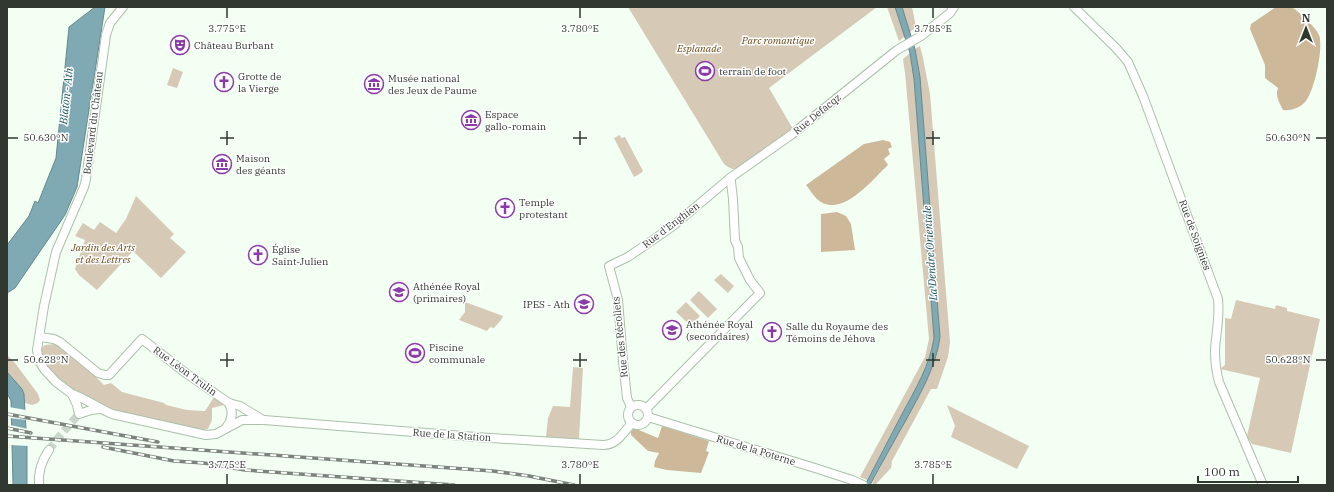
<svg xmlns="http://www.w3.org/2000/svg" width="1334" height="492" viewBox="0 0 1334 492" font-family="'IBM Plex Serif',serif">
  <rect width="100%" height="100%" fill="#f2fff2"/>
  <!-- green -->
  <g fill="#d6c9b6">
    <path d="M628 7H877L769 88 793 129 739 169C732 170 729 168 724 164Z"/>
    <path d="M887 7H912L916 27 899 41Z"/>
    <path d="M920 46 923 58 930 94 950 342 948 357 937 389H931L892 461 891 468 875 485 872 483 915 402 933 366 939 320 920 77 915 49Z"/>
    <path d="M910 53 914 79 934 338C930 364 916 388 903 412 891 435 879 457 867 480L860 477 925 357 929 339 905 73 903 59Z"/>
    <path d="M173 68 183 72 177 88 167 85Z"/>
    <path d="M620 135 621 138 625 137 643 171 641 173 634 177 614 138Z"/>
    <path d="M136 196 174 234 170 238 186 252 161 278 133 251 97 290 79 275 75 269 85 240 75 236 83 223 94 230 100 222 116 233 126 219Z"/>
    <path d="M721 274 734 286 728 293 714 280Z"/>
    <path d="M699 291 717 309 708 318 690 300Z"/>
    <path d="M1236 300 1275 309 1276 305 1287 308V311L1320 319 1291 453 1252 444 1247 436 1260 378 1220 369 1225 365V318L1231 319Z"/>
    <path d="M465 302 503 316 501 320 494 328 490 327 487 331 459 320 465 312Z"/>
    <path d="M686 302 700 316 691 326 676 312Z"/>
    <path d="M55 344 58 345 71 357 97 378 104 385 111 383 122 392 164 403 166 405 187 410 205 411 216 394 217 399 224 405 212 408V420L208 429 201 430C150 419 96 414 57 377 49 370 40 361 40 349L45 345Z"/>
    <path d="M7 355 15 363 38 394 40 400 38 403 32 405 25 403 22 389 7 372Z"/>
    <path d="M573 367 583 368 579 439 546 437 548 418 553 406 570 407Z"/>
    <path d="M947 405 1029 446 1017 469 951 437 955 426Z"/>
  </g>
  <!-- forest -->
  <g fill="#cdb89a">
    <path d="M1276 7C1280 7 1286 6 1291 7 1297 9 1317 29 1319 35 1324 47 1314 93 1305 102 1300 108 1290 111 1283 110 1279 102 1275 96 1278 88L1265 78V65L1250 29 1251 24Z"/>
    <path d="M883 140 890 142 892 147 888 149 890 154 884 159 888 165C873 179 844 216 821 202 815 199 810 190 806 185L864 144Z"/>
    <path d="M837 212 846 216 851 224 855 250 821 252V214Z"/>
    <path d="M662 426 709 441 706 451 709 452 701 473 667 470 654 467 655 461 659 453 648 451 631 435V432L634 428 658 438Z"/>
  </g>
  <!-- water -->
  <g fill="#7faab4" stroke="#67888c">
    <path d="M95 7H105L77 187 65 215 15 288 7 293V245L29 216 35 201 38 203 56 158 69 27Z"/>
    <path d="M895 7H902L915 49 920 77 940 337C936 367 920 394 906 420 894 441 882 463 870 485H865C877 461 890 438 902 414 915 390 930 365 934 338L914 79 910 53Z"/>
    <path d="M7 372 22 389 24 394 27 447V485H13L11 401 7 393Z"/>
  </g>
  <!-- pier -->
  <g fill="#f2fff2">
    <path d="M9 407 26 410 27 420 9 418Z"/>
    <path d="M10 425 28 429V446L10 445Z"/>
  </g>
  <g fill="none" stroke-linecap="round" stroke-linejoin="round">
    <!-- minor-tunnel -->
    <path stroke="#cbd7cb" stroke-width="8" stroke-dasharray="8 4" stroke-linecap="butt" d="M49 450 57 439 79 414"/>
    <defs>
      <g id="minor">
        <path d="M1074 7 1116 48 1128 62 1143 96 1218 299C1220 317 1216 333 1215 350 1215 361 1216 371 1219 382L1263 485"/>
        <path d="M40 337 54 339 60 342 98 373 105 375H109L142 339 187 374 229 403 240 406 263 420"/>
        <path d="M72 394C85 398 98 408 112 414L206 435 216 434 242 420H264L476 437 603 445C617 445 623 433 632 423"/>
        <circle cx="638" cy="415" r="10"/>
        <path d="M631 407 627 398 623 361 618 300 609 266 628 257 673 226 730 178 791 135 897 50 921 36 950 13 954 7"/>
        <path d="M647 408 760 293 750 280 739 258 738 247 735 240 733 199 731 182 730 178"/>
        <path d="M100 409 91 410 79 414 77 405 72 394 56 382 44 369 39 361 37 350 44 306 56 252 84 187 86 179 106 35 110 23 123 7"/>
        <path d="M648 417 815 468 852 480 863 485"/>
        <path d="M226 428C232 420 234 412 229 403"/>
        <path d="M39 485C38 473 42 460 49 450"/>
      </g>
    </defs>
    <!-- minor casing -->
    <use href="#minor" stroke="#abc0ab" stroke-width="10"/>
    <!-- minor -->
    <use href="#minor" stroke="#fff" stroke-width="8"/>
    <defs>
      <g id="rail">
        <path d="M7 414 158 442"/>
        <path d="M7 428 31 433"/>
        <path d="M7 436 493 471 529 476 574 485"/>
        <path d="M103 447 174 461 204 463 245 470 454 485"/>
      </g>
    </defs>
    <!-- rail casing -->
    <use href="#rail" stroke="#7a847a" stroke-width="3.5"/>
    <!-- rail -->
    <use href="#rail" stroke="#fff" stroke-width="2" stroke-dasharray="6" stroke-linecap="butt"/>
  </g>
  <!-- ticks -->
  <path fill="none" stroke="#303830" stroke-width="1.5" d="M227 8V18M580 8V18M933 8V18M227 131V145M580 131V145M933 131V145M8 138H18M220 138H234M573 138H587M926 138H940M1316 138H1326M227 353V367M580 353V367M933 353V367M8 360H18M220 360H234M573 360H587M926 360H940M1316 360H1326M227 474V484M580 474V484M933 474V484"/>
  <!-- icons -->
  <defs>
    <symbol id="theatre-ring" viewBox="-11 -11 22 22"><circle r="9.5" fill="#fff" stroke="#8a3aa9" stroke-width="1.5"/><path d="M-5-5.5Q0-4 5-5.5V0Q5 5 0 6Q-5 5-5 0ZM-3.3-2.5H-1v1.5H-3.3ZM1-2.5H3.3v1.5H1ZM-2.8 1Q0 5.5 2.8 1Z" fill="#8a3aa9"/></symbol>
    <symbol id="stadium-ring" viewBox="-11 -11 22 22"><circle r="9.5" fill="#fff" stroke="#8a3aa9" stroke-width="1.5"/><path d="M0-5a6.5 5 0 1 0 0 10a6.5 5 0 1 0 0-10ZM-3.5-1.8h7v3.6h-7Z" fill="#8a3aa9"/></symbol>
    <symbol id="church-ring" viewBox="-11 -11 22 22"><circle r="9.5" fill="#fff" stroke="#8a3aa9" stroke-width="1.5"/><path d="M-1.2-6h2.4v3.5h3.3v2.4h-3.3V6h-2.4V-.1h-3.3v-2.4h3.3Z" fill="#8a3aa9"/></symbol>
    <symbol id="museum-ring" viewBox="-11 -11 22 22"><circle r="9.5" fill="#fff" stroke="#8a3aa9" stroke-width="1.5"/><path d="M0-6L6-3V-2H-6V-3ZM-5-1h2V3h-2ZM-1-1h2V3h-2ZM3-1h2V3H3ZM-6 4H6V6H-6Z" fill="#8a3aa9"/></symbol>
    <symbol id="school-ring" viewBox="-11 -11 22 22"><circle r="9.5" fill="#fff" stroke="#8a3aa9" stroke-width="1.5"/><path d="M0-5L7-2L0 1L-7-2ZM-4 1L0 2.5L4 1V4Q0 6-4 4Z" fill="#8a3aa9"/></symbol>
  </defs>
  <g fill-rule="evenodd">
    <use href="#theatre-ring" x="169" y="34" width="22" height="22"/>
    <use href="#stadium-ring" x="694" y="60" width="22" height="22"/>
    <use href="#church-ring" x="213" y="71" width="22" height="22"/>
    <use href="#museum-ring" x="363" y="73" width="22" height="22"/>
    <use href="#museum-ring" x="460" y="109" width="22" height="22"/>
    <use href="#museum-ring" x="211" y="153" width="22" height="22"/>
    <use href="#church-ring" x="494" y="197" width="22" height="22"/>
    <use href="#church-ring" x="247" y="244" width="22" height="22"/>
    <use href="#school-ring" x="388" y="281" width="22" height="22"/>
    <use href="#school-ring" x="573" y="293" width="22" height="22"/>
    <use href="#school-ring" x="661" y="319" width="22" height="22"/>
    <use href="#church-ring" x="761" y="321" width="22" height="22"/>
    <use href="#stadium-ring" x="404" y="342" width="22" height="22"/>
  </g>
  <g text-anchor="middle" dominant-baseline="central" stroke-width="3" stroke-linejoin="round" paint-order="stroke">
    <!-- park labels -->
    <g font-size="10" font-style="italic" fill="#684915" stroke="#fff">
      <text x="778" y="40">Parc romantique</text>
      <text x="699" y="48">Esplanade</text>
      <text x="103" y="247">Jardin des Arts<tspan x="103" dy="12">et des Lettres</tspan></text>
    </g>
    <!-- poi labels -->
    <g font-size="10" fill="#303830" stroke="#fff" text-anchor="start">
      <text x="194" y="45">Château Burbant</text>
      <text x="719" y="71">terrain de foot</text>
      <text x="238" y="76">Grotte de<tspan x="238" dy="12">la Vierge</tspan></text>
      <text x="388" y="78">Musée national<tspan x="388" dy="12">des Jeux de Paume</tspan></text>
      <text x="485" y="114">Espace<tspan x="485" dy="12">gallo-romain</tspan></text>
      <text x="236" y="158">Maison<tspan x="236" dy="12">des géants</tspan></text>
      <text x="519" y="202">Temple<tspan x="519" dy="12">protestant</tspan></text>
      <text x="272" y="249">Église<tspan x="272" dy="12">Saint-Julien</tspan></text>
      <text x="413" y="286">Athénée Royal<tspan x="413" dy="12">(primaires)</tspan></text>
      <text x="570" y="304" text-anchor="end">IPES - Ath</text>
      <text x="686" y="324">Athénée Royal<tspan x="686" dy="12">(secondaires)</tspan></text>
      <text x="786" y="326">Salle du Royaume des<tspan x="786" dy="12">Témoins de Jéhova</tspan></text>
      <text x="429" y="347">Piscine<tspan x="429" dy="12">communale</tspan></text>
    </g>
    <!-- street labels -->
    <g font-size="10" fill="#303830" stroke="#fff">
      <text transform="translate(817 114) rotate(-39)">Rue Defacqz</text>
      <text transform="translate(93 123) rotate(-83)">Boulevard du Château</text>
      <text transform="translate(671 225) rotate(-37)">Rue d'Enghien</text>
      <text transform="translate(1195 235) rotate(70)">Rue de Soignies</text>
      <text transform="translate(620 337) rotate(-96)">Rue des Récollets</text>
      <text transform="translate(185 371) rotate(36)">Rue Léon Trulin</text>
      <text transform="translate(452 435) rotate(4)">Rue de la Station</text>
      <text transform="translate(756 450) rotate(17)">Rue de la Poterne</text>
    </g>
    <!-- water labels -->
    <g font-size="11" font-style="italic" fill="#17545f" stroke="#fff">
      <text transform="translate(66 96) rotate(-84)">Blaton - Ath</text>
      <text transform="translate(930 253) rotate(-94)">La Dendre Orientale</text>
    </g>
  </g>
  <g font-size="10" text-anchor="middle" fill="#303830" stroke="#fff" stroke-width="3" stroke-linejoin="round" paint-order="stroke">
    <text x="227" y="32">3.775°E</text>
    <text x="580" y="32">3.780°E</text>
    <text x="933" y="32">3.785°E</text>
    <text x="46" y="141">50.630°N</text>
    <text x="1288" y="141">50.630°N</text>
    <text x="46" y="363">50.628°N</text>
    <text x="1288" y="363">50.628°N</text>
    <text x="227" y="468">3.775°E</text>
    <text x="580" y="468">3.780°E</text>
    <text x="933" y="468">3.785°E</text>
  </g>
  <!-- border -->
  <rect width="1334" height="492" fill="none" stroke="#303830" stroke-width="16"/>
  <!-- north arrow -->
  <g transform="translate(1306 28)" stroke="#ffffff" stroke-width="3" paint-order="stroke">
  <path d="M0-3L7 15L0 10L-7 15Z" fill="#303830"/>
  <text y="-6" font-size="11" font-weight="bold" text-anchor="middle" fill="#303830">N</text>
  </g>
  <!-- scale -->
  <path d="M1198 476v6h100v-6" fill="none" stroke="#303830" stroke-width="2"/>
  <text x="1204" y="476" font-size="12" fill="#303830" stroke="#ffffff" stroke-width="3" paint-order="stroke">100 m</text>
</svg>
